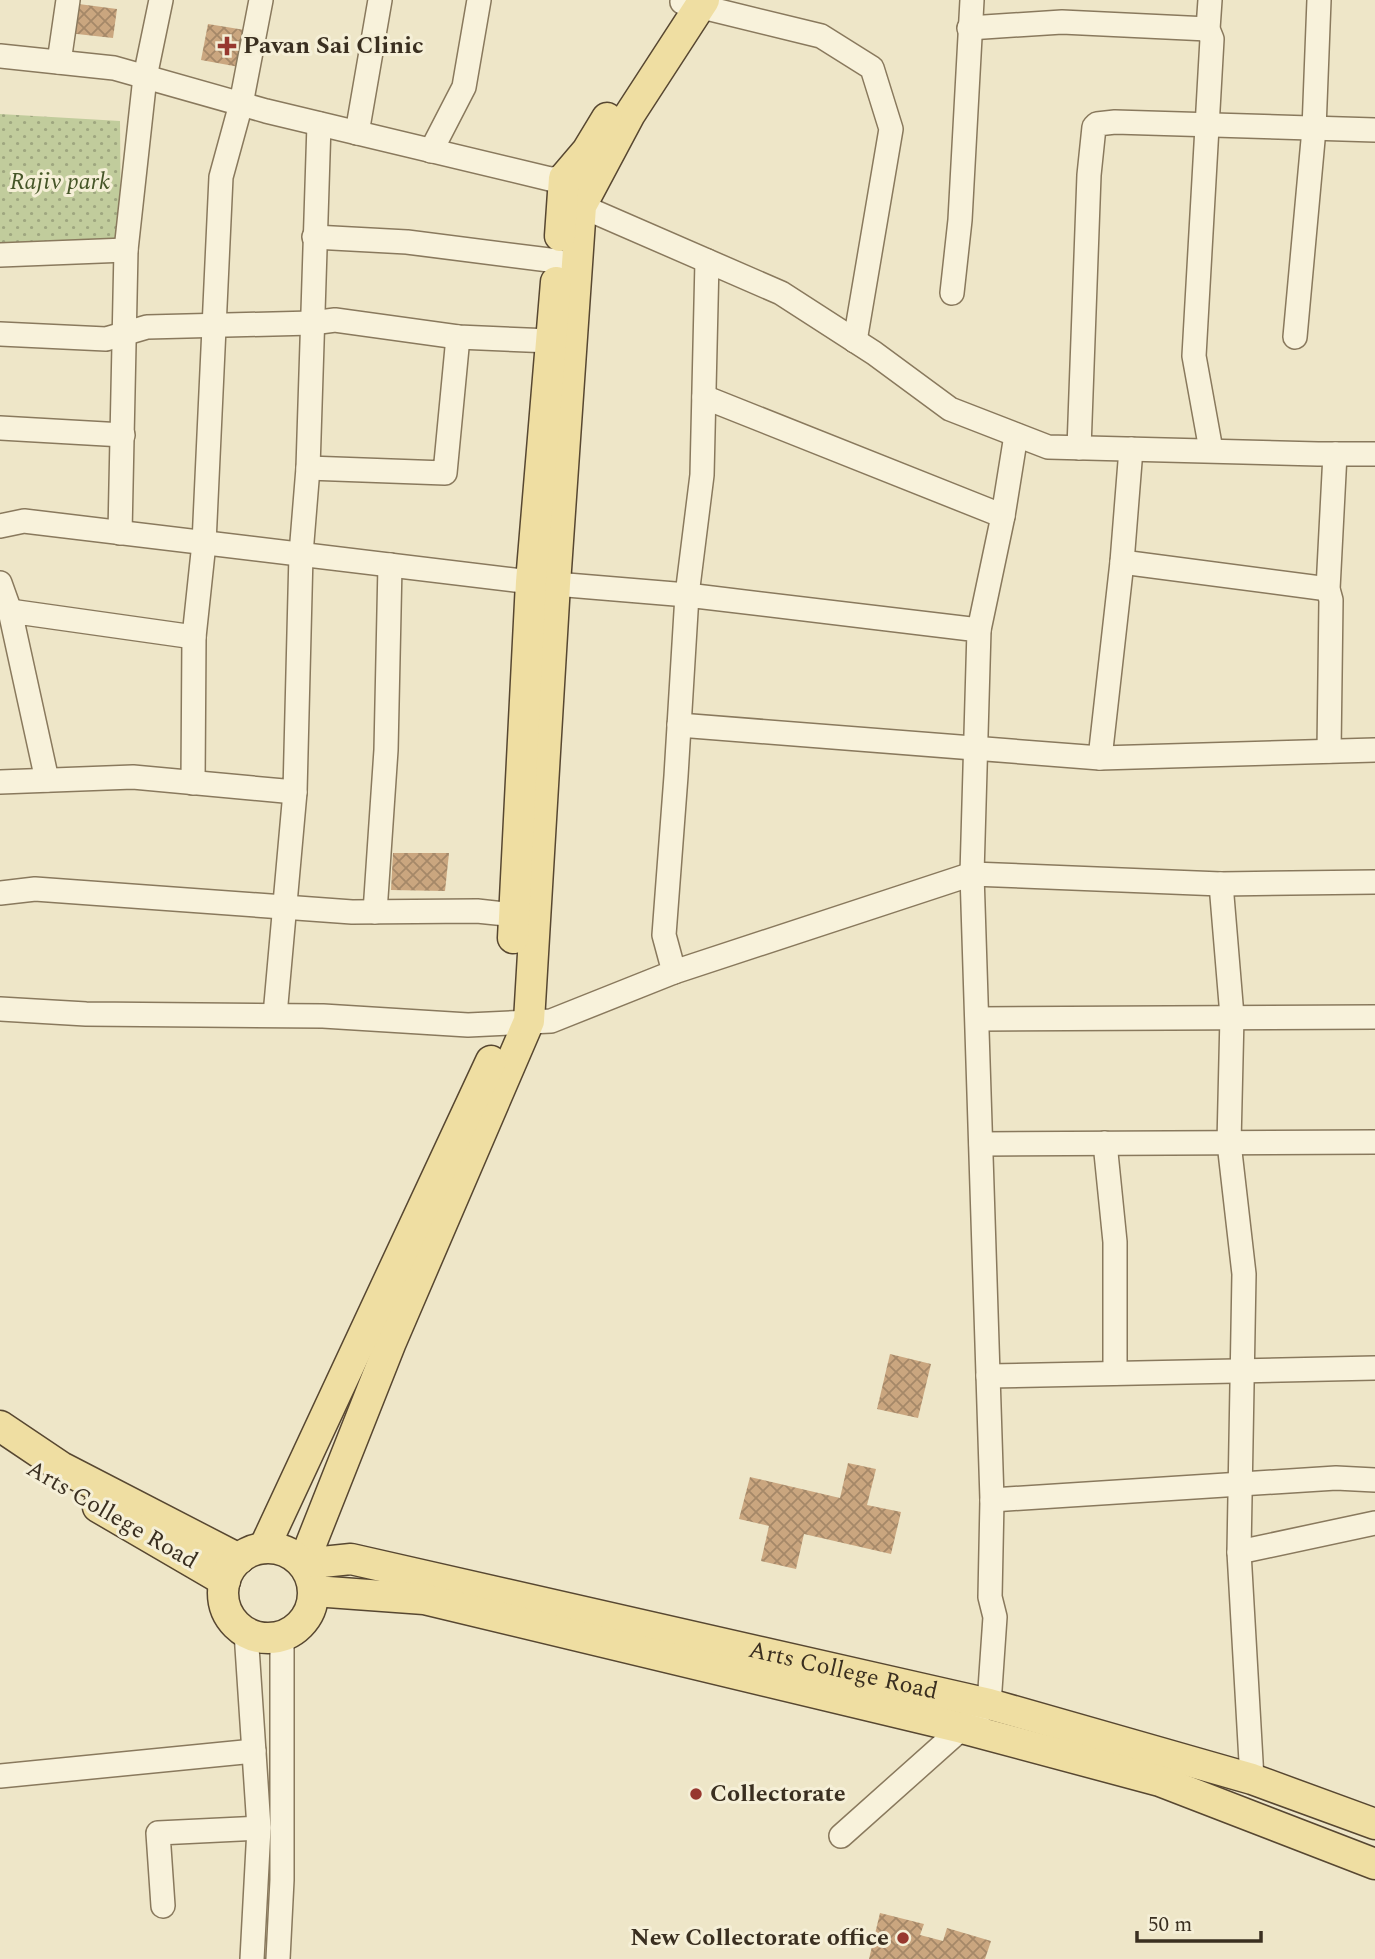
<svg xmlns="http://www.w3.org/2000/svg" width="1375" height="1959" viewBox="0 0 1375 1959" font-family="Spectral,serif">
  <defs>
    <pattern id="park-dots" width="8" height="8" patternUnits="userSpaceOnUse" patternTransform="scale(1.75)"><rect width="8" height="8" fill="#c1cc9c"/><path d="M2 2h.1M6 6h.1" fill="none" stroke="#9ea67f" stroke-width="1.8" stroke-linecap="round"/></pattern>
    <pattern id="building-cross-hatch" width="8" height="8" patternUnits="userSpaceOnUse" patternTransform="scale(1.75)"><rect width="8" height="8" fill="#caa67f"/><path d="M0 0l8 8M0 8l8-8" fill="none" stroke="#a58868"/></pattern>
  </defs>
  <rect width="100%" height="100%" fill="#eee6c8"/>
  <!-- park -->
  <path fill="url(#park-dots)" d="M0 114 120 121 121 244 0 242Z"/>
  <!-- building -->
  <g fill="url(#building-cross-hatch)">
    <path d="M71 3 117 9 113 38 68 33Z"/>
    <path d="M208 24 251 31 250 69 201 60Z"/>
    <path d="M393 853H449L445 891 391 890Z"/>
    <path d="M890 1354 931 1364 918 1418 877 1409Z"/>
    <path d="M848 1463 876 1469 867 1505 901 1512 891 1554 804 1534 796 1569 761 1561 769 1526 739 1519 750 1477 840 1498Z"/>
    <path d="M880 1913 924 1924 920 1935 943 1941 947 1928 991 1941 985 1959H869Z"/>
  </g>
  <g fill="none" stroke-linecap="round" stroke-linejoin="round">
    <defs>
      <g id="minor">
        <path d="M1210 0 1208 29 1212 39 1194 356 1211 450"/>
        <path d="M682 2 821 36 872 68 891 129 855 341"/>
        <path d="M969 28 1062 22 1208 29"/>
        <path d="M0 56 114 68 266 111 550 179 564 178 581 206 781 293 874 353 950 409 1048 447 1318 454H1375"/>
        <path d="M59 62 68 0"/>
        <path d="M357 133 380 0"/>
        <path d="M431 151 464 87 479 0"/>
        <path d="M314 237 407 242 557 261"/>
        <path d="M0 255 126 250"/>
        <path d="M952 293 960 220 972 0"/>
        <path d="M0 334 106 339 147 327 312 323 335 320 458 337 551 341"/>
        <path d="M1295 337 1314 129 1319 0"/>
        <path d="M704 397 1003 516"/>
        <path d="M0 428 123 435"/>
        <path d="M1079 448 1089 175 1094 127 1097 124 1115 122 1375 130"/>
        <path d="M308 468 445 473 458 337"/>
        <path d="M0 526 24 521 531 582 687 595 702 475 707 261"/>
        <path d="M120 533 126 250 145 77 161 0"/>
        <path d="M1122 562 1328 589"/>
        <path d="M0 583 10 611"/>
        <path d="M979 630 1003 516 1016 435"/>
        <path d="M679 725 1100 758 1375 750"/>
        <path d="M1329 751 1331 600 1328 589 1335 454"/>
        <path d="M1100 758 1122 562 1131 449"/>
        <path d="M47 780 10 611 194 637"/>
        <path d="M0 782 133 777 295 792 301 554 308 468 319 124"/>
        <path d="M193 783 194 637 204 543 221 177 241 104 261 0"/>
        <path d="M1221 884 1232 1016 1229 1143 1244 1274 1239 1552"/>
        <path d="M0 893 35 889 352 912 477 911 515 915"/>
        <path d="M375 912 386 750 390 565"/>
        <path d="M674 972 972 874 1221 884 1375 882"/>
        <path d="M0 1009 86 1014 323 1016 468 1025 551 1021 674 972 664 935 676 776 687 595 979 630 972 874 992 1500 990 1597 995 1617 989 1704 841 1836"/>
        <path d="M275 1015 295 792"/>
        <path d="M978 1019 1375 1017"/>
        <path d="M1105 1143 1115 1242V1373"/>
        <path d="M981 1144 1375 1142"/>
        <path d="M988 1376 1375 1368"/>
        <path d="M992 1500 1336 1478 1375 1480"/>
        <path d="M246 1632 259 1828 252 1959"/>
        <path d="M0 1776 254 1751"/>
        <path d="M1252 1779 1239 1552 1375 1523"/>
        <path d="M163 1906 158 1833 259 1828"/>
        <path d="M278 1959 282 1880V1635"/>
      </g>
      <g id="major">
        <path id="s1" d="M704 0 630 114 581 206 555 584 529 1021 391 1342 303 1564 351 1559 989 1704 1252 1779 1375 1824"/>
        <path d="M560 236 564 178 587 151 607 118"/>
        <path d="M513 938 531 582 556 282"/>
        <path d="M0 1426 61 1467 239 1559"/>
        <path d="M98 1507 225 1581"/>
        <path d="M264 1548 491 1061"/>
        <circle cx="268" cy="1593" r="45"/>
        <path d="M314 1591 424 1599 962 1728 1160 1781 1375 1864"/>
      </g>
    </defs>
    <!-- minor casing -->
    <use href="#minor" stroke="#89795d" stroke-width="26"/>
    <!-- major casing -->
    <use href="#major" stroke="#574731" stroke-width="33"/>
    <!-- minor -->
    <use href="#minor" stroke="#f8f2db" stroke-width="23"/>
    <!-- major -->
    <use href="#major" stroke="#efdea2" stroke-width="30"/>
  </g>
  <!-- markers -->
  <g fill="#97382f" stroke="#f5efd7" stroke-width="2.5">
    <path d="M223.5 35.5h7v7h7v7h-7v7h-7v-7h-7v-7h7z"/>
    <circle cx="696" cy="1794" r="7"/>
    <circle cx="903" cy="1938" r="7"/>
  </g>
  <g text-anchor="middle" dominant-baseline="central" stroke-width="6" stroke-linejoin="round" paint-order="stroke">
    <!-- poi labels -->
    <g font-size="24" font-weight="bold" fill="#3a2f20" stroke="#f5efd7" text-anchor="start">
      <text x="243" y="46">Pavan Sai Clinic</text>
      <text x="710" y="1794">Collectorate</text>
      <text x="889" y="1938" text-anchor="end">New Collectorate office</text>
    </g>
    <!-- park labels -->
    <g font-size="24" font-style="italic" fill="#465628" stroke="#f5efd7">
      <text x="60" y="182">Rajiv park</text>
    </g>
    <!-- street labels -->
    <g font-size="24" fill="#3a2f20" stroke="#f5efd7">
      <text transform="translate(112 1515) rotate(30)">Arts College Road</text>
      <text stroke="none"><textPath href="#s1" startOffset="2198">Arts College Road</textPath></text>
    </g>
  </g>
  <!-- scale -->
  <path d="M1137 1931v10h124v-10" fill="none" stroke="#3a2f20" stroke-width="3.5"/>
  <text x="1148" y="1931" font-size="21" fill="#3a2f20" stroke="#f5efd7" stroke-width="5" paint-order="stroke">50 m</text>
</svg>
